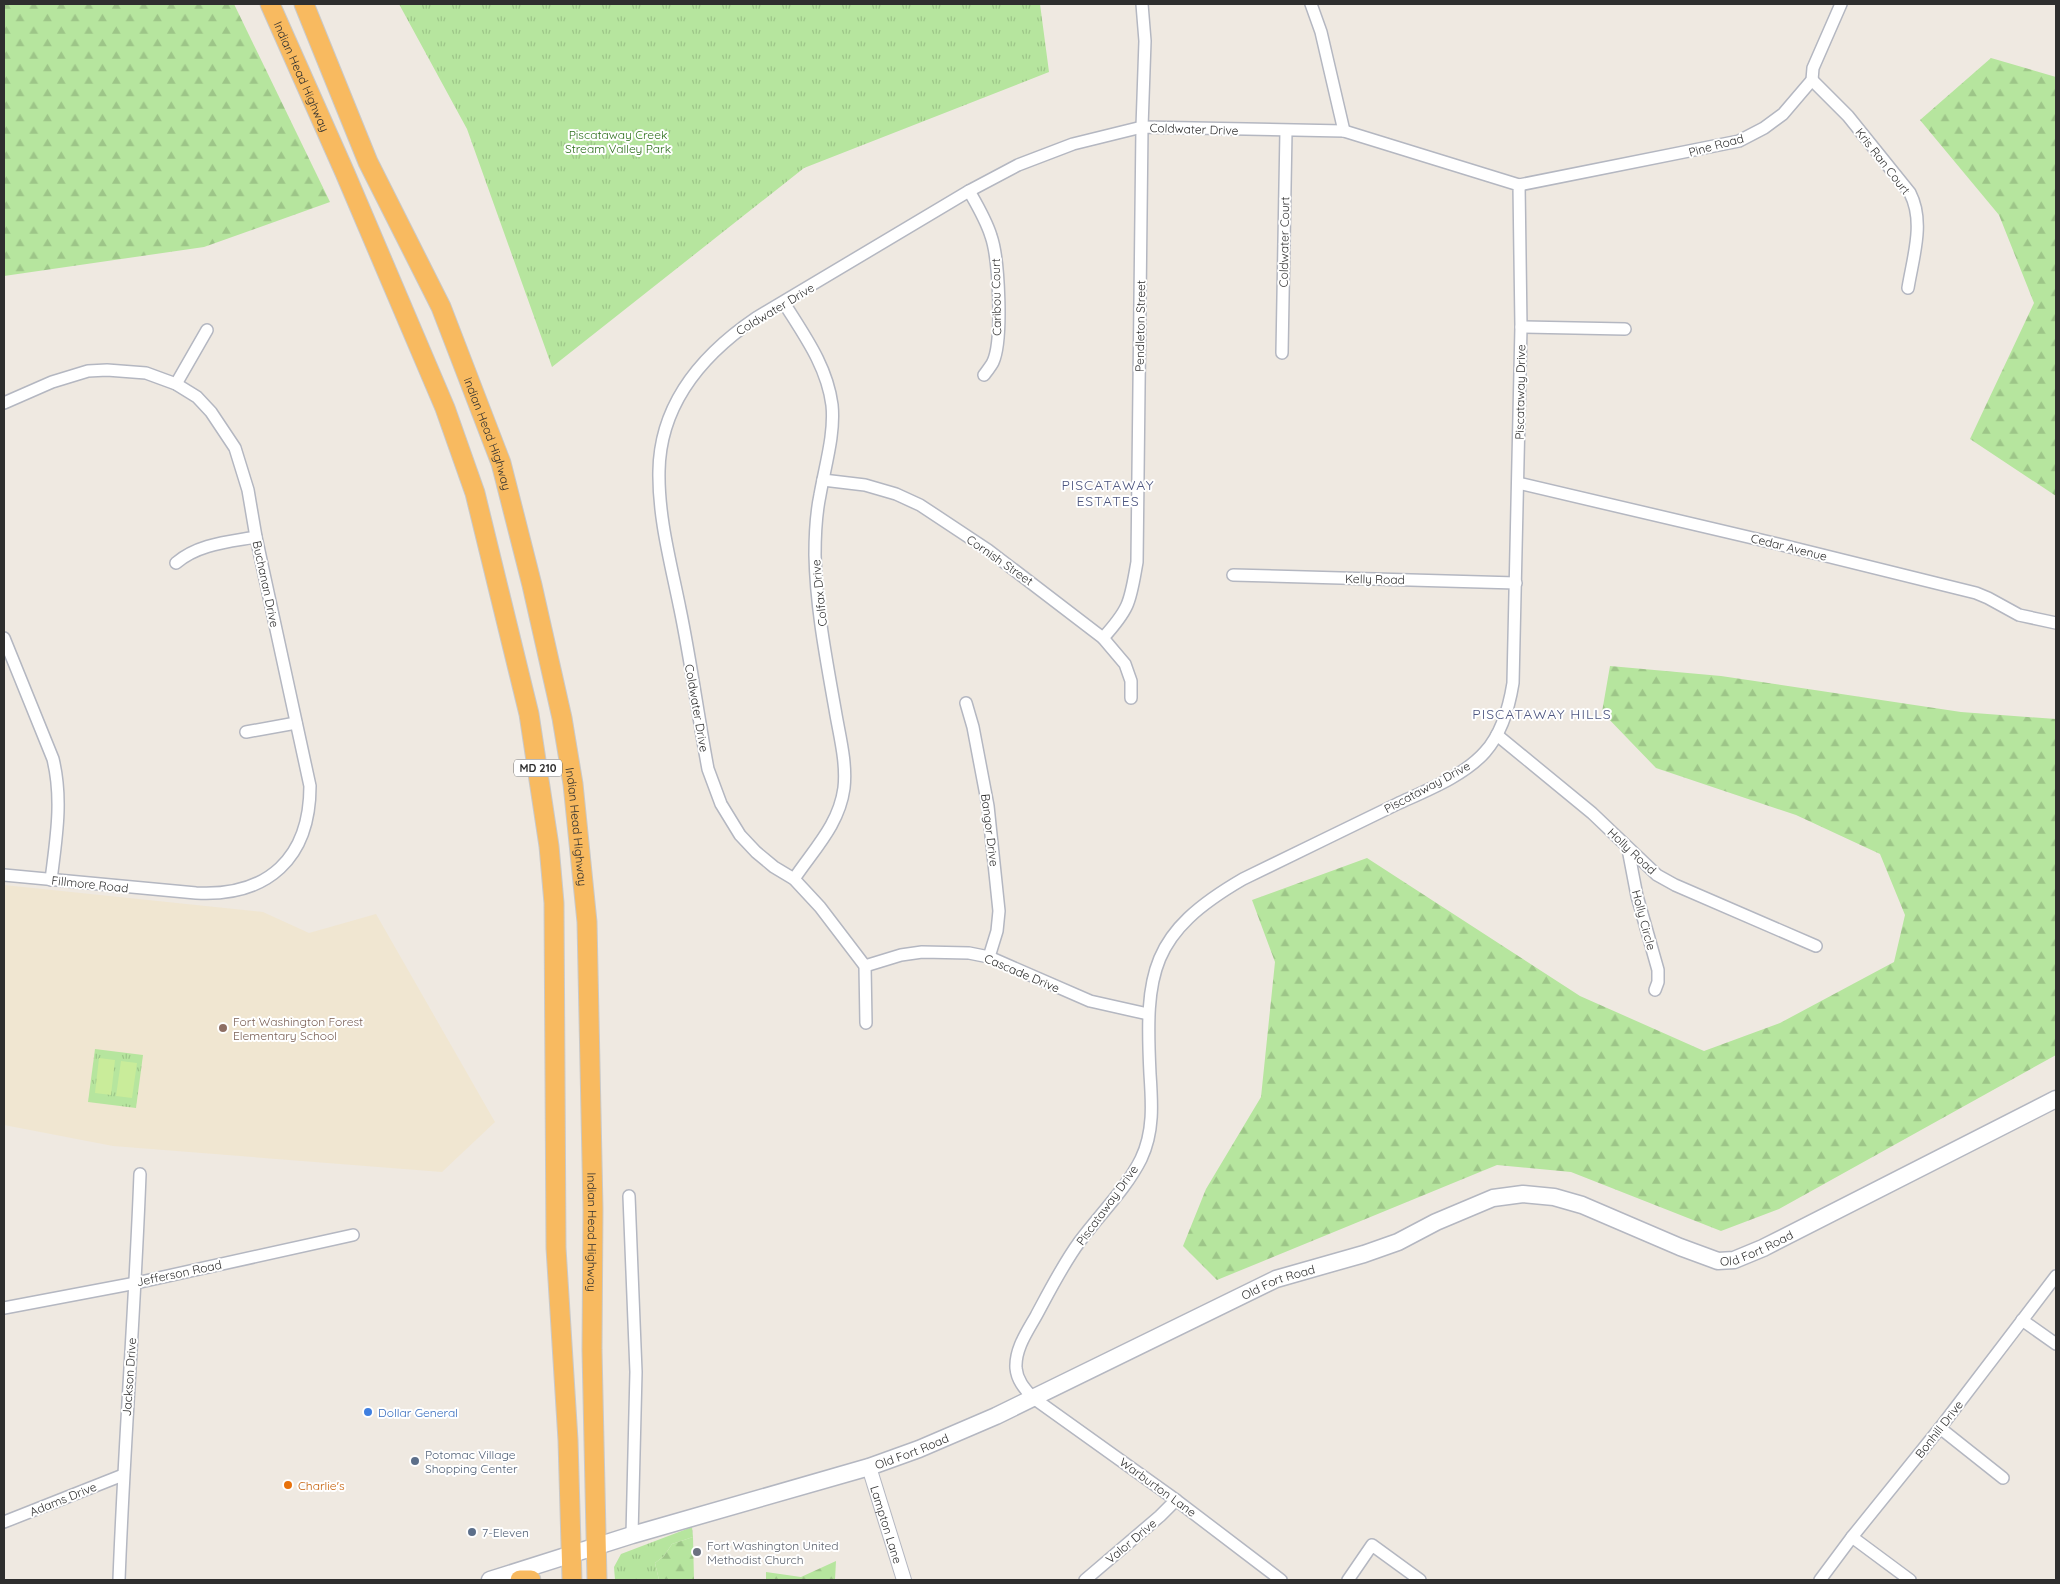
<svg xmlns="http://www.w3.org/2000/svg" width="2060" height="1584" viewBox="0 0 2060 1584" font-family="Quicksand,sans-serif">
  <defs>
    <pattern id="grass-tufts" width="24" height="20" patternUnits="userSpaceOnUse" patternTransform="scale(1.25)"><rect width="24" height="20" fill="#b6e59e"/><path d="M3 7l-1-3M5 7V3M7 7l1-3M15 17l-1-3M17 17v-4M19 17l1-3" fill="none" stroke="#9dc588"/></pattern>
    <pattern id="forest-firs" width="22" height="20" patternUnits="userSpaceOnUse" patternTransform="scale(1.25)"><rect width="22" height="20" fill="#b6e59e"/><path d="M5 1l3.5 6h-7zM16 11l3.5 6h-7z" fill="#9dc588"/></pattern>
  </defs>
  <rect width="100%" height="100%" fill="#efe9e1"/>
  <!-- education -->
  <path fill="#f0e6d1" d="M4 885 263 912 309 933 376 914 495 1122 442 1172 113 1146 4 1125Z"/>
  <!-- grass -->
  <g fill="url(#grass-tufts)">
    <path d="M399 4H1040L1049 72 804 168 552 367 467 129Z"/>
    <path d="M95 1049 143 1055 136 1108 88 1102Z"/>
    <path d="M692 1527 693 1537 672 1544 664 1556 655 1563 659 1580H615L614 1567 621 1554Z"/>
  </g>
  <!-- forest -->
  <g fill="url(#forest-firs)">
    <path d="M4 4H234L330 202 204 247 4 276Z"/>
    <path d="M1991 58 2056 77V496L1970 439 2034 303 1999 215 1920 120Z"/>
    <path d="M1610 666 1721 676 1961 712 2056 719V1055L1779 1209 1721 1231 1571 1172 1497 1165 1217 1280 1183 1246 1206 1189 1261 1097 1275 962 1252 900 1367 858 1580 996 1704 1051 1780 1023 1894 962 1905 915 1880 854 1796 815 1656 768 1602 712Z"/>
    <path d="M693 1537 694 1580H659L655 1563 664 1556 672 1544Z"/>
    <path d="M836 1561 835 1580H766V1572L801 1577Z"/>
  </g>
  <!-- pitch -->
  <g fill="#c9ec9a">
    <path d="M99 1058 115 1060 111 1095 95 1093Z"/>
    <path d="M121 1061 137 1063 132 1098 116 1096Z"/>
  </g>
  <g fill="none" stroke-linecap="round" stroke-linejoin="round">
    <defs>
      <g id="minor">
        <path d="M1311 4 1321 32 1344 131"/>
        <path d="M1812 80 1848 116 1910 193C1925 222 1913 257 1908 288"/>
        <path d="M1519 185 1739 141 1764 128 1783 114 1812 80 1813 68 1841 4"/>
        <path d="M969 191C977 205 986 220 991 236 999 259 1003 340 993 362 991 366 987 371 984 375"/>
        <path d="M784 303C804 335 827 366 832 405 835 434 825 466 820 495 816 514 815 536 815 555 816 607 826 658 835 709 839 734 847 762 844 788 839 825 814 849 794 879"/>
        <path d="M1521 327 1625 329"/>
        <path d="M1282 353 1286 131"/>
        <path d="M176 384 207 330"/>
        <path d="M4 403 52 382 88 371 107 370 146 373 176 384 197 397 211 412 235 448 248 490 256 537 310 786C310 858 268 897 196 893L4 875"/>
        <path d="M823 480 865 485 896 494 920 505 988 550 1103 638 1125 664 1131 681V698"/>
        <path d="M1518 483 1778 544 1976 593 1988 598 2019 615 2056 623"/>
        <path d="M176 563C198 544 228 542 256 537"/>
        <path d="M1233 575 1516 583"/>
        <path d="M4 638 53 759C63 800 56 839 51 880"/>
        <path d="M1103 638C1131 607 1130 601 1137 562L1142 127 1145 41 1142 4"/>
        <path d="M966 703 973 727 988 806 999 911 997 931 989 957"/>
        <path d="M246 732 296 723"/>
        <path d="M1497 735 1592 813 1657 875 1675 885 1816 946"/>
        <path d="M1628 849 1637 896 1658 970V982L1655 990"/>
        <path d="M865 966 901 955 922 952 969 953 989 957 1090 1001 1148 1014"/>
        <path d="M866 1023 865 966 820 907 794 879 774 867 756 852 740 835 721 804 708 769C698 716 691 662 680 609 671 564 658 517 659 471 660 404 703 354 756 318L969 191 1018 165 1073 144 1142 127 1344 131 1519 185 1521 327 1513 683C1509 708 1502 733 1485 752 1464 776 1425 791 1397 804 1346 829 1294 854 1243 879 1150 933 1145 972 1150 1074 1152 1103 1154 1132 1141 1159 1126 1189 1100 1214 1080 1241 1063 1264 1050 1290 1036 1316 1027 1332 1015 1349 1016 1368 1017 1380 1024 1388 1032 1397L1176 1500 1281 1580"/>
        <path d="M629 1196 636 1372 632 1535"/>
        <path d="M4 1308 136 1283 353 1235"/>
        <path d="M2022 1320 2056 1344"/>
        <path d="M1940 1428 2003 1478"/>
        <path d="M4 1522 123 1475"/>
        <path d="M1852 1537 1910 1580"/>
        <path d="M119 1580C124 1445 135 1309 140 1174"/>
        <path d="M1085 1580 1160 1516 1176 1500"/>
        <path d="M1348 1580 1372 1545 1420 1580"/>
        <path d="M1820 1580 1852 1537 1940 1428 2056 1276"/>
      </g>
      <g id="tertiary">
        <path id="s1" d="M869 1467 904 1580"/>
      </g>
      <g id="secondary">
        <path id="s2" d="M490 1580 632 1535 869 1467 919 1449 996 1416 1276 1279 1364 1254 1398 1242 1436 1222 1493 1198 1523 1194 1554 1197 1582 1205 1680 1247 1718 1261 1734 1260 1763 1248 2056 1099"/>
      </g>
      <g id="trunk">
        <path id="s3" d="M270 4 345 173 445 408 475 493 529 714 549 846 554 903 556 1248 568 1440 572 1580"/>
        <path id="s4" d="M304 4 368 162 441 307 501 463 532 585 562 718 573 784 587 922 593 1209 592 1350 597 1580"/>
        <path d="M520 1580H531"/>
      </g>
    </defs>
    <!-- minor casing -->
    <use href="#minor" stroke="#b4b7c1" stroke-width="14"/>
    <!-- tertiary casing -->
    <use href="#tertiary" stroke="#b4b7c1" stroke-width="16"/>
    <!-- secondary casing -->
    <use href="#secondary" stroke="#b4b7c1" stroke-width="19"/>
    <!-- trunk casing -->
    <use href="#trunk" stroke="#c9c9c9" stroke-width="21"/>
    <!-- minor -->
    <use href="#minor" stroke="#fff" stroke-width="11"/>
    <!-- tertiary -->
    <use href="#tertiary" stroke="#fff" stroke-width="14"/>
    <!-- secondary -->
    <use href="#secondary" stroke="#fff" stroke-width="16"/>
    <!-- trunk -->
    <use href="#trunk" stroke="#f8ba60" stroke-width="19"/>
  </g>
  <!-- markers -->
  <circle fill="#8d6e63" stroke="#fff" stroke-width="2" cx="223" cy="1028" r="5"/>
  <circle fill="#3f7fe0" stroke="#fff" stroke-width="2" cx="368" cy="1412" r="5"/>
  <g fill="#5c6f8a" stroke="#fff" stroke-width="2">
    <circle cx="415" cy="1461" r="5"/>
    <circle cx="472" cy="1532" r="5"/>
  </g>
  <circle fill="#e8710a" stroke="#fff" stroke-width="2" cx="288" cy="1485" r="5"/>
  <circle fill="#6b7280" stroke="#fff" stroke-width="2" cx="697" cy="1552" r="5"/>
  <g text-anchor="middle" dominant-baseline="central" stroke-width="4" stroke-linejoin="round" paint-order="stroke">
    <!-- shield labels -->
    <rect fill="#fff" stroke="#6d6d6d" stroke-width="1" x="514" y="759.5" width="48" height="17" rx="4"/>
    <g font-size="11" font-weight="bold" fill="#2e2e2e">
      <text x="538" y="768">MD 210</text>
    </g>
    <!-- street labels -->
    <g font-size="12" fill="#2e2e2e" stroke="#fff">
      <text stroke="none"><textPath href="#s3" startOffset="79">Indian Head Highway</textPath></text>
      <text transform="translate(1194 129) rotate(2)">Coldwater Drive</text>
      <text transform="translate(1716 145) rotate(-15)">Pine Road</text>
      <text transform="translate(1883 161) rotate(52)">Kris Ran Court</text>
      <text transform="translate(1284 242) rotate(-89)">Coldwater Court</text>
      <text transform="translate(996 297) rotate(-91)">Caribou Court</text>
      <text transform="translate(775 309) rotate(-31)">Coldwater Drive</text>
      <text transform="translate(1140 326) rotate(-89)">Pendleton Street</text>
      <text transform="translate(1520 392) rotate(-89)">Piscataway Drive</text>
      <text stroke="none"><textPath href="#s4" startOffset="468">Indian Head Highway</textPath></text>
      <text transform="translate(1789 547) rotate(14)">Cedar Avenue</text>
      <text transform="translate(1000 560) rotate(35)">Cornish Street</text>
      <text transform="translate(1375 579) rotate(1)">Kelly Road</text>
      <text transform="translate(266 584) rotate(78)">Buchanan Drive</text>
      <text transform="translate(819 593) rotate(-96)">Colfax Drive</text>
      <text transform="translate(697 708) rotate(80)">Coldwater Drive</text>
      <text transform="translate(1427 787) rotate(-28)">Piscataway Drive</text>
      <text stroke="none"><textPath href="#s4" startOffset="872">Indian Head Highway</textPath></text>
      <text transform="translate(990 830) rotate(83)">Bangor Drive</text>
      <text transform="translate(1632 851) rotate(43)">Holly Road</text>
      <text transform="translate(90 884) rotate(6)">Fillmore Road</text>
      <text transform="translate(1644 920) rotate(75)">Holly Circle</text>
      <text transform="translate(1022 973) rotate(23)">Cascade Drive</text>
      <text transform="translate(1107 1205) rotate(-54)">Piscataway Drive</text>
      <text stroke="none"><textPath href="#s4" startOffset="1278">Indian Head Highway</textPath></text>
      <text stroke="none"><textPath href="#s2" startOffset="1355">Old Fort Road</textPath></text>
      <text transform="translate(179 1273) rotate(-12)">Jefferson Road</text>
      <text stroke="none"><textPath href="#s2" startOffset="845">Old Fort Road</textPath></text>
      <text transform="translate(129 1377) rotate(-86)">Jackson Drive</text>
      <text transform="translate(1939 1429) rotate(-52)">Bonhill Drive</text>
      <text stroke="none"><textPath href="#s2" startOffset="441">Old Fort Road</textPath></text>
      <text transform="translate(1158 1487) rotate(36)">Warburton Lane</text>
      <text transform="translate(63 1499) rotate(-22)">Adams Drive</text>
      <text stroke="none"><textPath href="#s1" startOffset="60">Lampton Lane</textPath></text>
      <text transform="translate(1131 1541) rotate(-40)">Valor Drive</text>
    </g>
    <!-- park labels -->
    <g font-size="12" fill="#2c6e1b" stroke="#fff">
      <text x="618" y="134">Piscataway Creek<tspan x="618" dy="14">Stream Valley Park</tspan></text>
    </g>
    <!-- education labels -->
    <g font-size="12" fill="#785e54" stroke="#fff" text-anchor="start">
      <text x="233" y="1021">Fort Washington Forest<tspan x="233" dy="14">Elementary School</tspan></text>
    </g>
    <!-- shop labels -->
    <g font-size="12" fill="#366cbe" stroke="#fff" text-anchor="start">
      <text x="378" y="1412">Dollar General</text>
    </g>
    <!-- service labels -->
    <g font-size="12" fill="#4e5e75" stroke="#fff" text-anchor="start">
      <text x="425" y="1454">Potomac Village<tspan x="425" dy="14">Shopping Center</tspan></text>
      <text x="482" y="1532">7-Eleven</text>
    </g>
    <!-- food labels -->
    <g font-size="12" fill="#c56008" stroke="#fff" text-anchor="start">
      <text x="298" y="1485">Charlie's</text>
    </g>
    <!-- worship labels -->
    <g font-size="12" fill="#5b616d" stroke="#fff" text-anchor="start">
      <text x="707" y="1545">Fort Washington United<tspan x="707" dy="14">Methodist Church</tspan></text>
    </g>
    <!-- neighbourhood labels -->
    <g font-size="14" letter-spacing="1" fill="#4d5680" stroke="#fff">
      <text x="1108" y="485">PISCATAWAY<tspan x="1108" dy="16">ESTATES</tspan></text>
      <text x="1542" y="714">PISCATAWAY HILLS</text>
    </g>
  </g>
  <!-- border -->
  <rect width="2060" height="1584" fill="none" stroke="#2e2e2e" stroke-width="10"/>
</svg>
